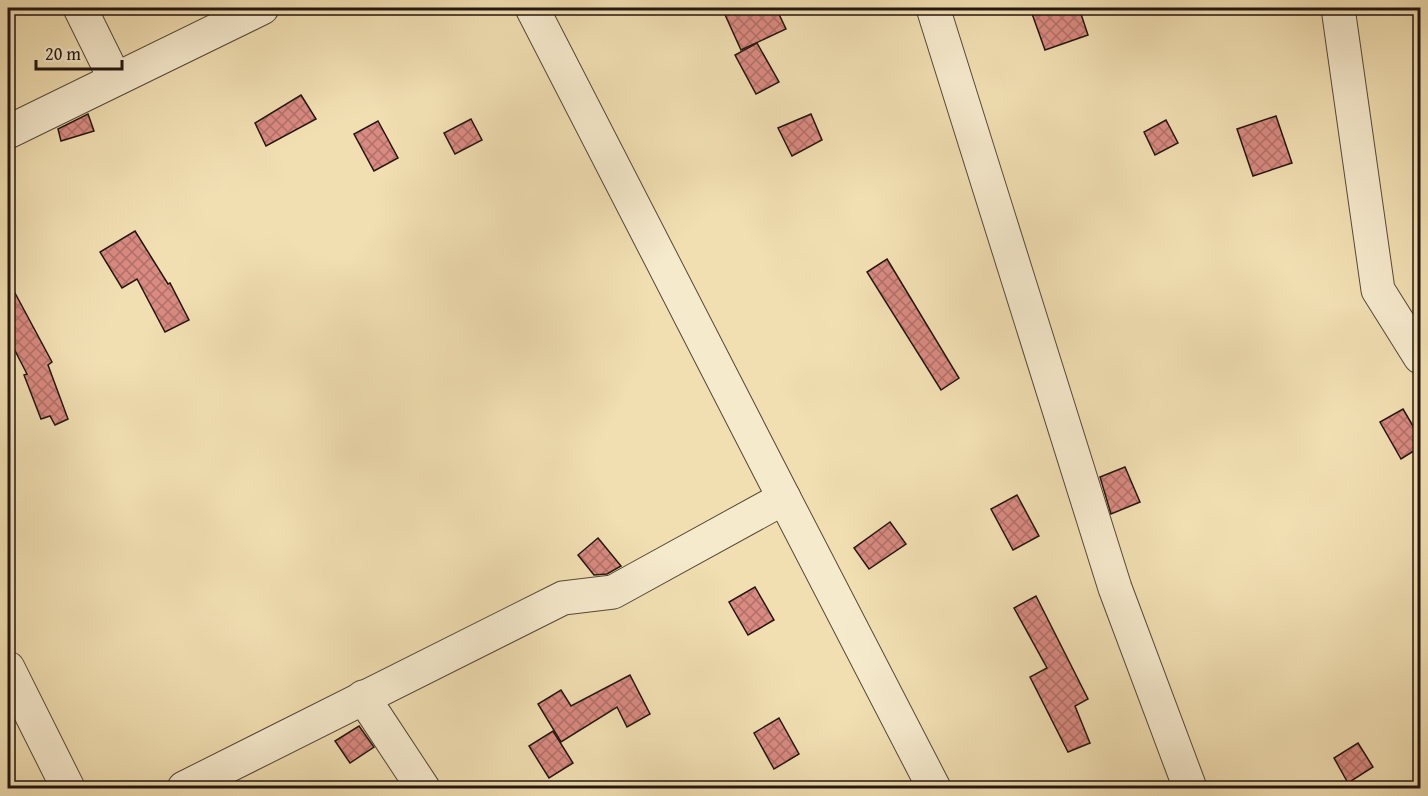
<svg xmlns="http://www.w3.org/2000/svg" width="1428" height="796" viewBox="0 0 1428 796" font-family="'Gentium Book Plus',serif">
  <defs>
    <pattern id="building-cross-hatch" width="8" height="8" patternUnits="userSpaceOnUse" patternTransform="scale(1.5)"><rect width="8" height="8" fill="#d98a81"/><path d="M0 0l8 8M0 8l8-8" fill="none" stroke="#b07068"/></pattern>
  </defs>
  <rect width="100%" height="100%" fill="#f1dfb2"/>
  <filter id="stains"><feTurbulence type="fractalNoise" baseFrequency=".00333" numOctaves="4"/><feColorMatrix values="0 0 0 0 .2 0 0 0 0 .09 0 0 0 0 .02 0 0 0 .5 -.17"/></filter>
  <radialGradient id="worn" r=".72"><stop offset=".6" stop-color="#630" stop-opacity="0"/><stop offset="1" stop-color="#630" stop-opacity=".3"/></radialGradient>
  <!-- building -->
  <g fill="url(#building-cross-hatch)" stroke="#231610" stroke-width="1.5">
    <path d="M722 8H776L786 29 741 50Z"/>
    <path d="M1030 8H1079L1088 35 1045 50Z"/>
    <path d="M757 43 779 82 756 94 735 55Z"/>
    <path d="M301 95 316 119 266 146 255 123Z"/>
    <path d="M88 114 94 131 61 141 58 129Z"/>
    <path d="M811 114 822 140 792 156 778 128Z"/>
    <path d="M1276 116 1292 163 1253 176 1237 129Z"/>
    <path d="M471 119 482 140 455 154 444 133Z"/>
    <path d="M1166 120 1178 143 1155 155 1144 132Z"/>
    <path d="M378 121 398 158 374 171 354 134Z"/>
    <path d="M135 231 168 284 170 283 189 320 165 332 137 279 122 288 100 252Z"/>
    <path d="M887 259 959 378 941 390 867 272Z"/>
    <path d="M8 280 52 362 48 365 68 419 55 425 50 416 41 419 24 375 27 374 8 337Z"/>
    <path d="M1403 409 1420 438V447L1401 459 1380 422Z"/>
    <path d="M1125 467 1140 502 1111 514 1100 477Z"/>
    <path d="M1017 495 1039 536 1013 550 991 509Z"/>
    <path d="M890 522 906 544 869 569 854 548Z"/>
    <path d="M598 538 621 566 607 574 594 575 578 555Z"/>
    <path d="M755 587 774 620 748 635 729 602Z"/>
    <path d="M1036 596 1088 699 1075 706 1090 743 1068 752 1030 677 1047 668 1014 608Z"/>
    <path d="M630 675 650 714 627 727 617 707 561 742 538 704 561 690 571 706Z"/>
    <path d="M779 718 799 754 774 769 754 733Z"/>
    <path d="M359 726 374 747 350 763 335 741Z"/>
    <path d="M553 731 573 763 549 778 529 746Z"/>
    <path d="M1358 743 1373 767 1348 783 1334 758Z"/>
  </g>
  <g fill="none" stroke-linecap="round" stroke-linejoin="round">
    <defs>
      <g id="minor">
        <path d="M80 8 115 79"/>
        <path d="M532 8 784 498"/>
        <path d="M933 8 1115 588 1190 788"/>
        <path d="M1338 8 1378 290 1420 357"/>
        <path d="M8 132 262 8"/>
        <path d="M8 668 68 788"/>
        <path d="M363 697 423 788"/>
        <path d="M184 788 563 598 613 592 784 498 934 788"/>
      </g>
    </defs>
    <!-- minor casing -->
    <use href="#minor" stroke="#564838" stroke-width="35"/>
    <!-- minor -->
    <use href="#minor" stroke="#f6eacd" stroke-width="33"/>
  </g>
  <!-- margin -->
  <rect width="1428" height="796" fill="none" stroke="#f1dfb2" stroke-width="30"/>
  <rect x="9" y="9" width="1410" height="778" fill="none" stroke="#231610" stroke-width="3"/>
  <rect x="15" y="15" width="1398" height="766" fill="none" stroke="#231610" stroke-width="1.5"/>
  <!-- scale -->
  <path d="M36 60v9h86v-9" fill="none" stroke="#231610" stroke-width="3"/>
  <text x="45" y="60" font-size="18" fill="#231610" stroke="#f6eacd" stroke-width="4.5" paint-order="stroke">20 m</text>
  <rect width="100%" height="100%" filter="url(#stains)"/>
  <rect width="100%" height="100%" fill="url(#worn)"/>
</svg>
